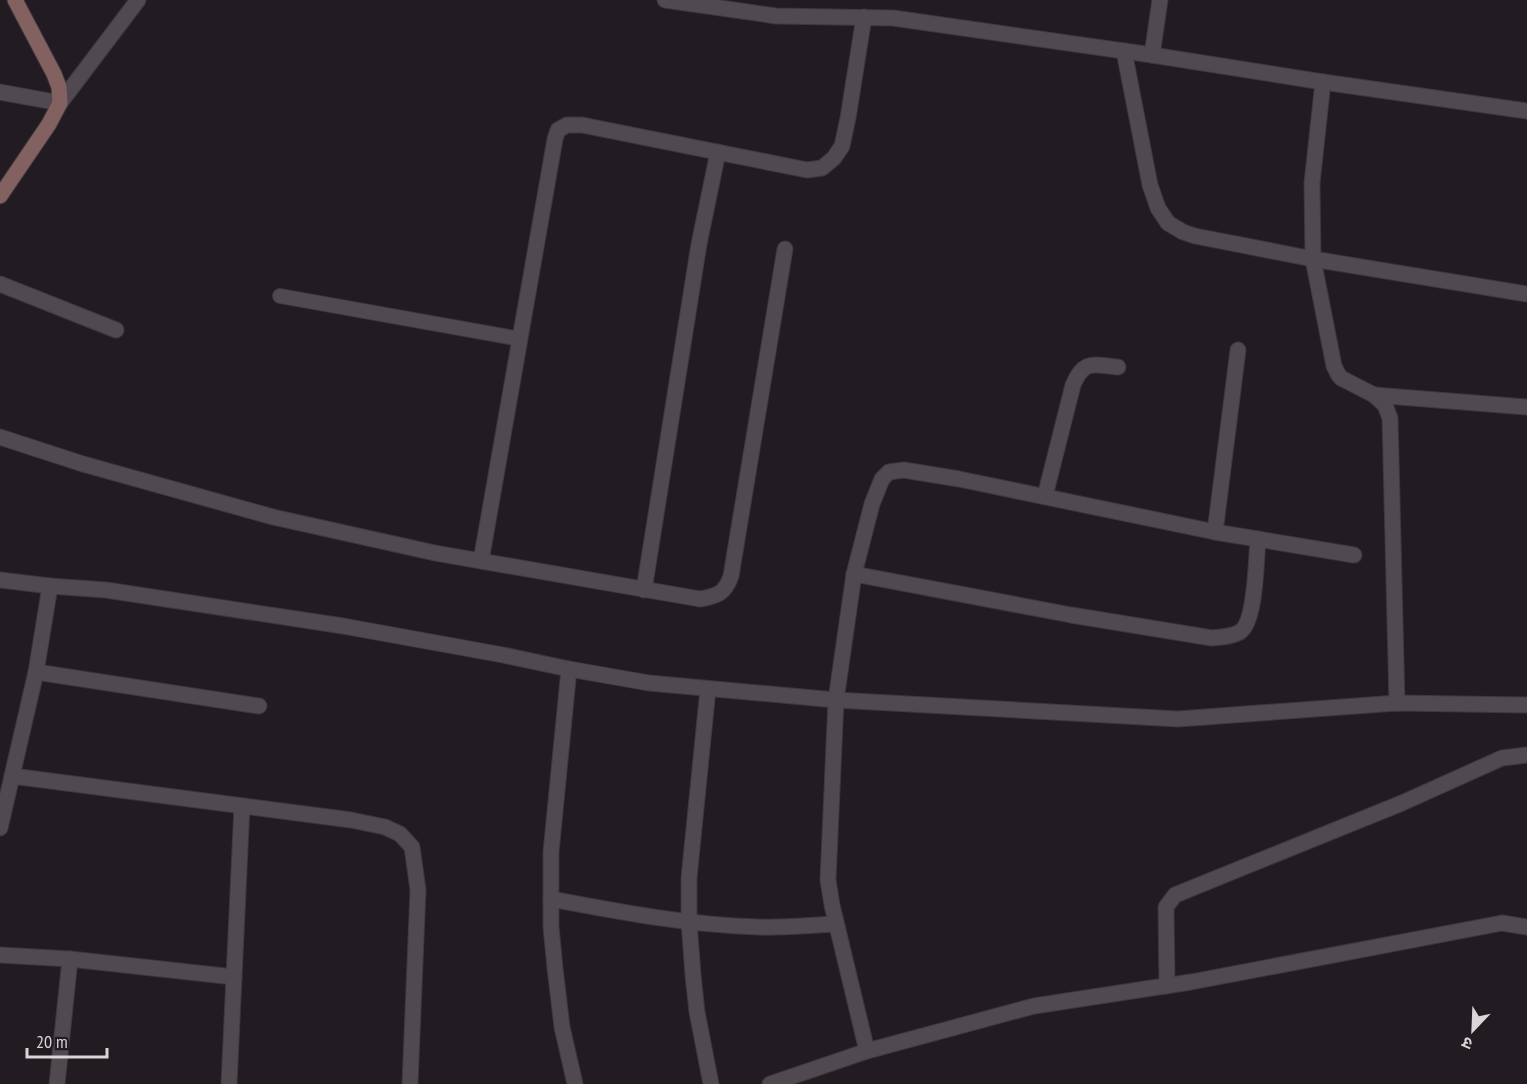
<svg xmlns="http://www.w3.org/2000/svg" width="1527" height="1084" viewBox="0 0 1527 1084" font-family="'PT Sans Narrow','Noto Sans Devanagari',sans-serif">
  <rect width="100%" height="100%" fill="#221b21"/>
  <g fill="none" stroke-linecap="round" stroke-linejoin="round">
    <defs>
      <path id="lane" d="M280 296 520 339"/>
      <g id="street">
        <path d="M665 0 776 16 893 18 1152 55 1323 82 1527 111"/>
        <path d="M1124 51 1150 185 1158 208 1168 223 1183 232 1195 236 1313 259 1527 294"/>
        <path d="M1152 55 1160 0"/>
        <path d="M1323 82 1312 183 1313 259 1334 366 1338 374 1341 378 1374 395 1385 405 1390 418 1397 703"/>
        <path d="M0 92 60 103 138 0"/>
        <path d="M0 284 116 330"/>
        <path d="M1374 395 1527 407"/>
        <path d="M0 437 83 464 273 517 435 553 700 599C718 596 725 593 731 576L785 249"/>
        <path d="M1045 496 1073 385C1084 359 1093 365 1118 367"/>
        <path d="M1215 532 1238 350"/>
        <path d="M481 561 555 139 558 130 567 125H582L807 170 822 168 834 158 842 146 848 118 864 17"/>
        <path d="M854 574 1071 615 1212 638C1222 637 1231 637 1240 632 1256 622 1256 559 1258 539"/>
        <path d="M0 580 50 586 106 590 343 626 503 655 569 669 649 683 836 700 1178 719 1397 703 1527 705"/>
        <path d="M644 590 699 244 718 152"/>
        <path d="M569 669 551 852V927L555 968 562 1027 575 1084"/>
        <path d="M36 672 259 706"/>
        <path d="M708 689 689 878V922L693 975 697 1012 711 1084"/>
        <path d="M12 776 351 820 385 827 400 834 412 847 418 890 410 1084"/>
        <path d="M0 828 36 672 50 586"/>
        <path d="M551 899C620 912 688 925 758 927 784 928 810 925 836 924"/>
        <path d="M0 955 70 959 234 977"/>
        <path d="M1167 986 1166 907 1175 895 1402 803 1502 758 1527 755"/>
        <path d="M867 1051 832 905 828 880 836 700 854 574 872 504 882 479 889 472 904 470 959 479 1215 532 1354 555"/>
        <path d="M57 1084 70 959"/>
        <path d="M229 1084 242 806"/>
        <path d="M770 1084 867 1051 1034 1006 1191 982 1502 923 1527 927"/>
      </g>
      <path id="secondary" d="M0 196 49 124 60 103 59 87 54 74 15 0"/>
    </defs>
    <!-- lane casing -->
    <use href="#lane" stroke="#3c383c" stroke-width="16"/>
    <!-- street casing -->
    <use href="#street" stroke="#3c383c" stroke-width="17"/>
    <!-- secondary casing -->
    <use href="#secondary" stroke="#3c383c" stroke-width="17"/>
    <!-- lane -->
    <use href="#lane" stroke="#504950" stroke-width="14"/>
    <!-- street -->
    <use href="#street" stroke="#504950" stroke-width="15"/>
    <!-- secondary -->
    <use href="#secondary" stroke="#836161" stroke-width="15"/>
  </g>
  <!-- north arrow -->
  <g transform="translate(1473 1030) rotate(203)" stroke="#221b21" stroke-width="4.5" paint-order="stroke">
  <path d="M0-4.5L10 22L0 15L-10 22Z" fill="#d9d5d9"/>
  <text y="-9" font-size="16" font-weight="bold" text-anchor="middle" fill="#d9d5d9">उ</text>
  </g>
  <!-- scale -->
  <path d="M27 1048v9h80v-9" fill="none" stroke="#d9d5d9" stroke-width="3"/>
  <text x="36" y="1048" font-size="18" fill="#d9d5d9" stroke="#221b21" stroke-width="4.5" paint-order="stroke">20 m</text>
</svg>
